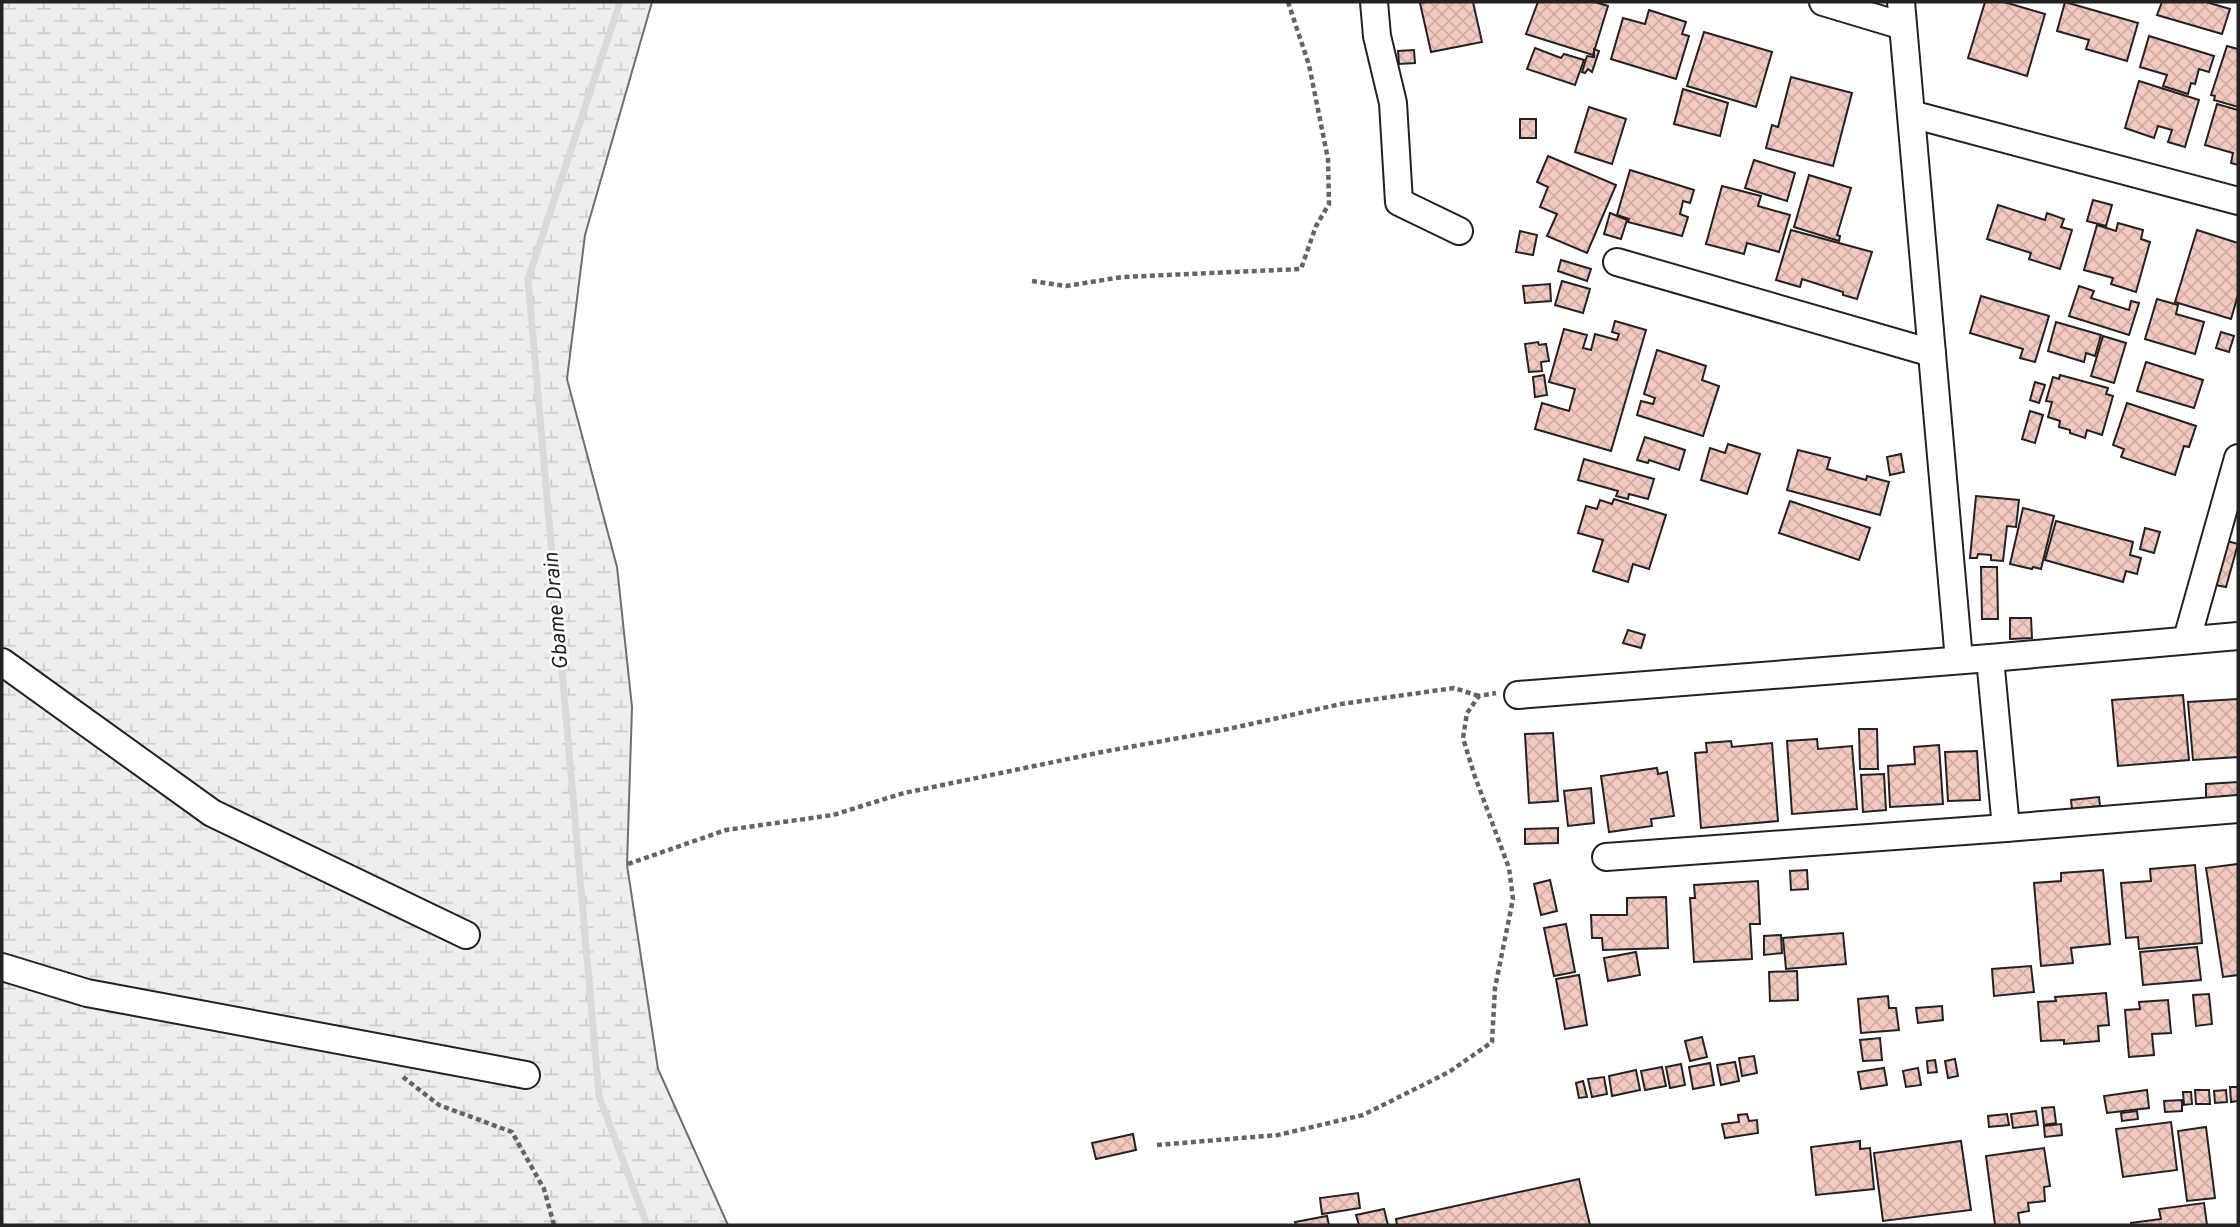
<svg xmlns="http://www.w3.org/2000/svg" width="2240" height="1227" viewBox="0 0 2240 1227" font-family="Overpass,sans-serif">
  <defs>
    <pattern id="wetland-marsh" width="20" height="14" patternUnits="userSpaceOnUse" patternTransform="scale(1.75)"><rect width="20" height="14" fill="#eee"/><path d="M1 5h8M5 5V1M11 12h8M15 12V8" fill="none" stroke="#ccc"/></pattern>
    <pattern id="building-cross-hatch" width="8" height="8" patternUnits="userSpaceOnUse" patternTransform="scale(1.75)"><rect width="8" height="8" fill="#f3c9c0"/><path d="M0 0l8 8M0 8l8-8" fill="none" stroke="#d0aca5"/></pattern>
  </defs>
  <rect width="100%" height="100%" fill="#fff"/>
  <!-- wetland -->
  <path fill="url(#wetland-marsh)" stroke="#6f6f6f" stroke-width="2" d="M2 2H652L585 235 567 379 617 567 632 707 627 865 658 1069 728 1225H2Z"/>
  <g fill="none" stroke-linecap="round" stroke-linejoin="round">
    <!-- stream -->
    <path stroke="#d9d9d9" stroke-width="7" d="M620 2 528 279 599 1096 647 1225"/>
  </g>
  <!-- building -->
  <g fill="url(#building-cross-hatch)" stroke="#222" stroke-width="2">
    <path d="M1425 2H1473L1482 42 1431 52 1420 3Z"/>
    <path d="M1538 2H1595L1608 6 1593 55 1526 34Z"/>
    <path d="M1985 2H2004L2045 14 2027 76 1968 58Z"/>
    <path d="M2065 2 2138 23 2127 61 2086 49 2089 40 2057 31Z"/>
    <path d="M2162 2H2206L2230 9 2222 34 2157 15Z"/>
    <path d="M1649 10 1686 22 1682 34 1689 36 1676 79 1611 59 1623 18 1645 24Z"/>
    <path d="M1704 32 1772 52 1756 107 1687 86Z"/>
    <path d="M2149 36 2214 56 2209 72 2199 69 2195 84 2191 83 2188 94 2163 86 2167 75 2140 67Z"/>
    <path d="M2227 46 2238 49V107L2214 100 2215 96 2211 95Z"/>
    <path d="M1535 48 1561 58 1564 54 1584 60 1575 85 1527 69Z"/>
    <path d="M1594 49 1599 51 1592 72 1588 69 1585 73 1582 72 1587 56 1594 57Z"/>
    <path d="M1414 50 1415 63 1399 64 1398 51Z"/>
    <path d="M1791 77 1852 93 1833 166 1766 148 1772 125 1778 127Z"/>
    <path d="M2139 81 2199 100 2185 147 2168 142 2172 130 2158 126 2154 138 2125 128Z"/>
    <path d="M1683 89 1728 103 1720 136 1674 124Z"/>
    <path d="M2217 104 2238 110V165L2231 163 2233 153 2205 145Z"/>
    <path d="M1589 107 1626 119 1612 164 1575 152Z"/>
    <rect x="1520" y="119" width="16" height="19"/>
    <path d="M1548 156 1616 185 1587 253 1547 236 1557 214 1540 207 1548 187 1537 182Z"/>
    <path d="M1754 160 1795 173 1787 201 1745 188Z"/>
    <path d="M1630 170 1694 190 1690 203 1683 201 1680 214 1688 217 1682 236 1628 222 1629 219 1617 215Z"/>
    <path d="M1809 175 1851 188 1837 235 1840 236 1839 241 1794 227Z"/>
    <path d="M1722 186 1761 196 1758 206 1790 215 1779 252 1747 243 1744 254 1706 244Z"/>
    <path d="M2093 200 2112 205 2106 226 2087 221Z"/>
    <path d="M1998 205 2045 220 2047 213 2064 219 2061 227 2072 230 2060 269 2029 259 2031 253 1987 239Z"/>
    <path d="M1610 213 1627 220 1621 239 1604 234Z"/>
    <path d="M2118 223 2143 230 2141 239 2150 242 2136 292 2111 284 2113 278 2084 270 2097 225 2116 231Z"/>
    <path d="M1791 230 1872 252 1857 299 1843 295V292L1802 279 1800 287 1776 280Z"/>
    <path d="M2197 230 2238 243V295L2231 319 2175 302Z"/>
    <path d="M1520 231 1537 235 1533 255 1516 252Z"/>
    <path d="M1561 260 1591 269 1587 281 1558 271Z"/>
    <path d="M1562 281 1590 289 1583 313 1555 305Z"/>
    <path d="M1550 284 1551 301 1525 303 1523 286Z"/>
    <path d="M2079 286 2094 291 2091 298 2129 310 2131 301 2139 303 2129 335 2069 316Z"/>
    <path d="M1981 296 2049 316 2035 362 2020 358 2023 349 1970 333Z"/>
    <path d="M2157 299 2178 305 2176 314 2204 322 2195 354 2145 339Z"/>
    <path d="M1615 321 1646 330 1611 451 1535 429 1542 403 1569 411 1575 389 1549 382 1564 329 1587 335 1583 348 1591 350 1595 334 1617 340 1619 334 1612 332Z"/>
    <path d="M2056 322 2101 335 2095 356 2086 353 2084 362 2048 351Z"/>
    <path d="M2221 332 2234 336 2229 352 2216 348Z"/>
    <path d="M2103 336 2126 343 2114 383 2091 376Z"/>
    <path d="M1538 342 1539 345 1546 344 1549 361 1541 362 1542 371 1529 372 1525 344Z"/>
    <path d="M1657 350 1706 366 1702 380 1719 386 1703 436 1637 415 1641 401 1653 404 1655 398 1644 394Z"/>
    <path d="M2146 362 2203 380 2194 408 2137 391Z"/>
    <path d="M1544 375 1547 395 1535 397 1533 377Z"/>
    <path d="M2060 375 2108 388 2106 394 2113 396 2102 435 2087 430 2085 438 2070 433V430L2059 427 2060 421 2048 417 2052 402 2046 401 2053 377 2059 379Z"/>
    <path d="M2035 382 2045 385 2039 403 2030 400Z"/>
    <path d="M2127 403 2196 426 2189 447 2184 446 2175 475 2121 457 2124 449 2113 445Z"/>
    <path d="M2030 411 2043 415 2035 443 2022 439Z"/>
    <path d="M1645 437 1685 450 1679 470 1649 460 1648 463 1637 460Z"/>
    <path d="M1728 444 1760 454 1747 494 1701 480 1710 448 1725 453Z"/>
    <path d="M1798 450 1830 458 1827 469 1866 480 1867 476 1889 482 1880 515 1787 490Z"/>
    <path d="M1901 454 1904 472 1890 475 1887 457Z"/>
    <path d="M1584 459 1654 479 1648 499 1629 494 1628 499 1616 496 1618 491 1578 480Z"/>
    <path d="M1976 496 2019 500 2016 527 2007 526 2003 561 1991 560V555L1978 554 1977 558H1970Z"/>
    <path d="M1614 499 1666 515 1649 569 1633 564 1628 582 1593 571 1603 540 1578 533 1586 506 1597 509 1600 500 1612 504Z"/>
    <path d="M1790 501 1870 528 1859 560 1779 533Z"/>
    <path d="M2023 508 2054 516 2041 569 2033 567 2032 569 2010 564Z"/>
    <path d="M2056 521 2133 542 2130 555 2141 558 2137 574 2126 571 2123 582 2045 560Z"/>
    <path d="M2145 528 2160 532 2154 553 2140 549Z"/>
    <path d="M2227 541 2238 544 2226 587 2215 585Z"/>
    <path d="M1981 567H1997L1998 619H1982Z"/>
    <path d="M2010 618H2031L2032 638 2010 639Z"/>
    <path d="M1628 630 1645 635 1641 648 1623 643Z"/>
    <path d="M2183 695 2189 760 2118 766 2112 700Z"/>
    <path d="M2238 699V757L2193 760 2188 702Z"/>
    <path d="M1859 729H1877L1878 769H1860Z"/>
    <path d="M1553 733 1558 801 1529 803 1525 734Z"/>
    <path d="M1817 739 1818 749 1852 746 1857 809 1792 814 1787 741Z"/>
    <path d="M1731 741 1732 747 1772 743 1778 821 1701 828 1695 753 1707 752 1706 743Z"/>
    <path d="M1939 745 1943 804 1890 807 1888 766 1915 764 1914 747Z"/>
    <path d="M1977 751 1980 800 1948 801 1945 752Z"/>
    <path d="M1657 768 1658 774 1667 772 1674 816 1651 819 1652 826 1609 832 1601 776Z"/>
    <path d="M1884 774 1886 810 1863 812 1861 775Z"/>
    <path d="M2238 782V798L2206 800V784Z"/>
    <path d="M1591 788 1594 823 1568 826 1564 791Z"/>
    <path d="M2099 797 2100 806 2072 809 2071 800Z"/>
    <path d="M1558 828V843L1525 844V829Z"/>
    <path d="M2238 864V975L2223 977 2206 868Z"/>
    <path d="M2195 865 2202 943 2139 949 2138 937 2126 938 2121 883 2151 881 2150 869Z"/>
    <path d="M1807 870 1808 889 1791 890 1790 871Z"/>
    <path d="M2103 870 2110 944 2071 948 2073 963 2041 966 2034 883 2061 881V873Z"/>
    <path d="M1550 880 1557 911 1541 915 1534 884Z"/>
    <path d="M1758 881 1760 924H1750L1752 959 1694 962 1690 898H1695L1694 885Z"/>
    <path d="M1666 897 1668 948 1603 950 1602 938H1592L1591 915H1627V898Z"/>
    <path d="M1566 924 1575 972 1554 976 1544 928Z"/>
    <path d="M1843 933 1846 964 1786 969 1783 938Z"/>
    <path d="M1781 935 1782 953 1764 955V936Z"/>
    <path d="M2197 947 2201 980 2143 985 2140 952Z"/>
    <path d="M1636 952 1640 975 1608 981 1604 958Z"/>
    <path d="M2031 966 2034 992 1994 996 1992 969Z"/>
    <path d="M1797 971 1798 1000 1770 1001 1769 972Z"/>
    <path d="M1579 975 1587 1025 1565 1029 1556 979Z"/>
    <path d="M2106 993 2109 1025 2098 1026 2099 1041 2064 1044V1040L2041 1041 2038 1002 2056 1001 2055 997Z"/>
    <path d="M2209 994 2212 1024 2196 1026 2193 995Z"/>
    <path d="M1888 996 1889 1008H1896L1899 1030 1861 1033 1858 999Z"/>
    <path d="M2168 1000 2171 1033 2152 1034 2154 1055 2129 1057 2125 1010 2140 1009 2139 1002Z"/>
    <path d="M1942 1006 1943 1020 1918 1023 1916 1008Z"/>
    <path d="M1702 1037 1707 1057 1690 1061 1685 1041Z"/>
    <path d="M1880 1038 1882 1060 1863 1061 1860 1040Z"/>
    <path d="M1754 1056 1757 1073 1742 1076 1739 1058Z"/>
    <path d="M1955 1059 1958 1076 1948 1078 1945 1061Z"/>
    <path d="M1935 1060 1937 1072 1928 1073 1927 1061Z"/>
    <path d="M1735 1062 1739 1081 1721 1085 1717 1065Z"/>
    <path d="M1710 1063 1714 1085 1693 1089 1689 1067Z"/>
    <path d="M1681 1064 1685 1085 1670 1088 1666 1067Z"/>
    <path d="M1662 1067 1666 1086 1645 1090 1641 1071Z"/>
    <path d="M1884 1068 1887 1085 1861 1089 1858 1072Z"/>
    <path d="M1918 1068 1921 1085 1906 1087 1903 1071Z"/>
    <path d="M1636 1070 1640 1090 1612 1096 1609 1076Z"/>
    <path d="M1604 1077 1607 1094 1592 1097 1588 1079Z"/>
    <path d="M1583 1081 1587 1097 1579 1098 1576 1083Z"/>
    <path d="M2230 1087H2238V1101L2231 1102Z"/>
    <path d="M2147 1090 2149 1108 2107 1113 2104 1096Z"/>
    <path d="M2195 1090H2209L2210 1104H2196Z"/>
    <path d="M2226 1090 2227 1102 2215 1103 2214 1091Z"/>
    <path d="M2183 1092H2191L2192 1104 2184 1105Z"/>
    <path d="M2182 1100V1111L2165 1112 2164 1101Z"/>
    <path d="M2054 1107 2056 1123 2044 1125 2042 1108Z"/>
    <path d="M2036 1111 2038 1125 2013 1128 2011 1114Z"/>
    <path d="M2137 1111 2138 1119 2122 1121 2121 1113Z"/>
    <path d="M1747 1114 1749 1121 1757 1120 1758 1133 1725 1138 1722 1124 1739 1122 1738 1115Z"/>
    <path d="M2007 1114 2009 1125 1989 1127 1988 1116Z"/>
    <path d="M2171 1122 2177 1170 2123 1177 2116 1129Z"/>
    <path d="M2061 1124 2062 1135 2045 1137 2044 1126Z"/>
    <path d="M2206 1127 2215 1198 2187 1201 2178 1131Z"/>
    <path d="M1133 1134 1136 1150 1096 1159 1092 1143Z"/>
    <path d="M1860 1141V1149L1870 1148 1874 1189 1816 1195 1811 1147Z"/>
    <path d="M1961 1141 1971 1210 1883 1221 1874 1153Z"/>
    <path d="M2044 1148 2050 1186 2044 1187 2045 1201 2028 1203 2029 1211 2018 1213 2020 1225H1995L1986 1156Z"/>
    <path d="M1579 1179 1590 1225H1397L1396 1219Z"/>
    <path d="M1358 1193 1360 1208 1322 1214 1320 1198Z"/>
    <path d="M2204 1203 2207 1225H2131V1223L2161 1219 2159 1209Z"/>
    <path d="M1384 1209 1388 1225H1359L1356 1215Z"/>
    <path d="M1327 1216 1329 1225H1296L1295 1222Z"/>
  </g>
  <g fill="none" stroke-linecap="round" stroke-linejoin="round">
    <defs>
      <g id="minor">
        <path d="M1374 2 1377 36 1393 103 1399 202 1459 231"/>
        <path d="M1823 2 1903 26"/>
        <path d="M1901 2 1959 660"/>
        <path d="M1911 114 2238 201"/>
        <path d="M1617 262 1932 353"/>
        <path d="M2187 639 2238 458"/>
        <path d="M1990 658 2006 828"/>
        <path d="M2 662 212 813 466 935"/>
        <path d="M1518 695 1990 658 2238 636"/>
        <path d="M1606 857 2006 828 2238 809"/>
        <path d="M2 967 87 993 526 1075"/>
      </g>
    </defs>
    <!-- minor casing -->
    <use href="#minor" stroke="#222" stroke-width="30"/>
    <!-- path -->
    <g stroke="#646464" stroke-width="4.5" stroke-dasharray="5 3.5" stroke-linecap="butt">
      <path d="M1032 281 1066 286 1122 277 1301 269 1316 226 1329 204 1328 159 1309 65 1288 2"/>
      <path d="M628 864 726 830 833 815 904 793 1102 752 1228 729 1341 704 1454 688 1479 696"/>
      <path d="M403 1077 439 1105 512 1132 544 1189 554 1225"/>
      <path d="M1157 1145 1278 1135 1363 1115 1449 1072 1492 1042 1495 988 1513 899 1509 868 1474 774 1463 738 1467 713 1479 696 1496 693"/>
    </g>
    <!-- minor -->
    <use href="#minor" stroke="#fff" stroke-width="26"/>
  </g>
  <g text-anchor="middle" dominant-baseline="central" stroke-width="5" stroke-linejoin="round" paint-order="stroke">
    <!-- water labels -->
    <g font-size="21" font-style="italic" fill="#222" stroke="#fff">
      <text transform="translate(557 611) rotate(-95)">Gbame Drain</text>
    </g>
  </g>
  <!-- border -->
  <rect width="2240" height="1227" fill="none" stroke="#222222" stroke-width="7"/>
</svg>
